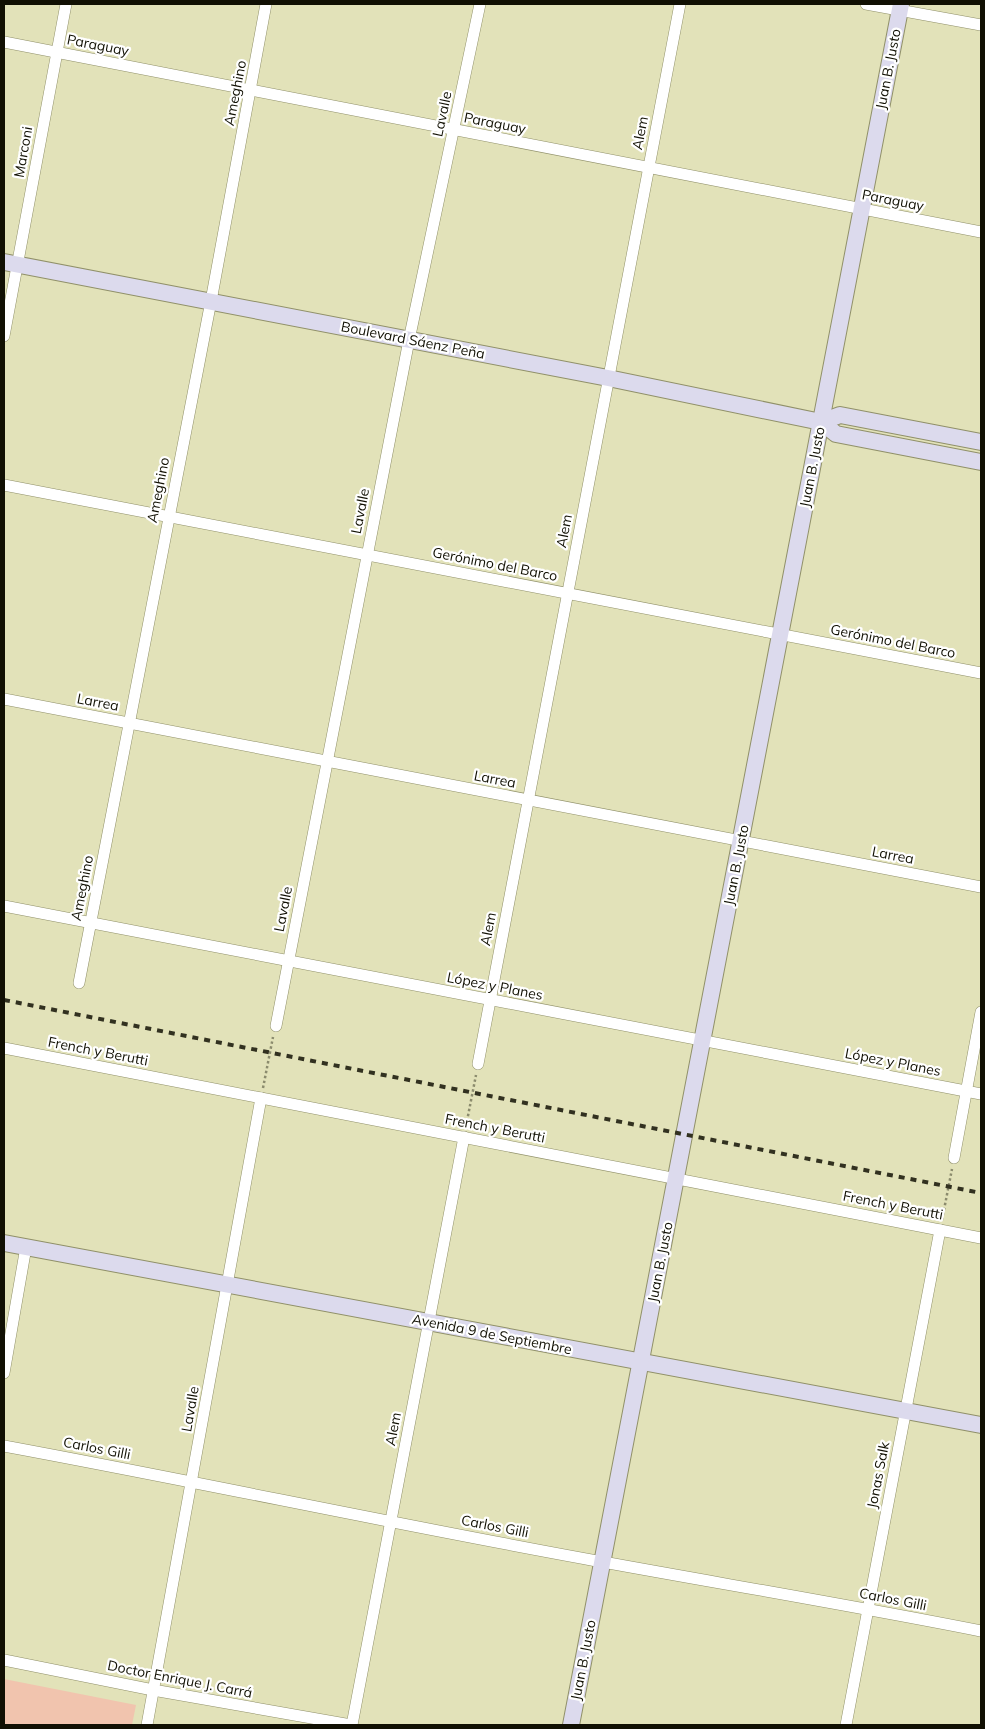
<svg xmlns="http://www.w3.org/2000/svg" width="985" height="1729" viewBox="0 0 985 1729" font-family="Mulish,sans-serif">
  <rect width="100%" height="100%" fill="#e2e2b9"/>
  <!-- green -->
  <path fill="#f1c4ae" d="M4 1679 136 1705 132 1725H4Z"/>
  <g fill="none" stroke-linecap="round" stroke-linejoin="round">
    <defs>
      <g id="street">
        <path d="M866 4 981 25"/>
        <path d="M4 42 981 232"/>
        <path d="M4 336 66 4"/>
        <path d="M4 485 981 673"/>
        <path d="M4 699 981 887"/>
        <path d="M4 906 981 1094"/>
        <path d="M79 983 211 301 266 4"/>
        <path d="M276 1026 409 340 480 4"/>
        <path d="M4 1048 981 1238"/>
        <path d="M478 1064 680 4"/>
        <path d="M954 1158 981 1012"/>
        <path d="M4 1373 26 1247"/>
        <path d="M4 1446C204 1483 403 1526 603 1562 729 1585 855 1606 981 1631"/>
        <path d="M4 1660 153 1690 351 1725"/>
        <path d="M147 1725 261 1098"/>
        <path d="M352 1725 464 1137"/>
        <path d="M846 1725 940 1230"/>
      </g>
      <g id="secondary">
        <path d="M4 262 608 378 821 422 836 434 981 462"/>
        <path d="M821 422 840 415 981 442"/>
        <path d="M4 1243 981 1425"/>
        <path d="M571 1725 901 4"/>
      </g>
    </defs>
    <!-- street casing -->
    <use href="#street" stroke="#909069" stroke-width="12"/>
    <!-- secondary casing -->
    <use href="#secondary" stroke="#909069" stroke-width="18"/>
    <!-- path -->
    <g stroke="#8b8b6d" stroke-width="2.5" stroke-dasharray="2.5 2.5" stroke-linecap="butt">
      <path d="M263 1088 273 1037"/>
      <path d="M466 1126 476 1075"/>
      <path d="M942 1220 952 1169"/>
    </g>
    <!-- street -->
    <use href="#street" stroke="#fff" stroke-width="11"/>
    <!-- secondary -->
    <use href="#secondary" stroke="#dcdaed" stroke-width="16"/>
    <!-- rail -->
    <path stroke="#323120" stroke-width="4" stroke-dasharray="6 6" stroke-linecap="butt" d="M4 1000 981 1193"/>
  </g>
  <g text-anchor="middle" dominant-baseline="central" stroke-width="4.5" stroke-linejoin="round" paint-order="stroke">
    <!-- street labels -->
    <g font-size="14" fill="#111003" stroke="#fff">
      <text transform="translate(98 45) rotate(11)">Paraguay</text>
      <text transform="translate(888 69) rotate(-79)">Juan B. Justo</text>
      <text transform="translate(235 93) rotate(-79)">Ameghino</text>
      <text transform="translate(442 114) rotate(-78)">Lavalle</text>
      <text transform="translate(495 123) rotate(11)">Paraguay</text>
      <text transform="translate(640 133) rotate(-79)">Alem</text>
      <text transform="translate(23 152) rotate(-80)">Marconi</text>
      <text transform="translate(893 200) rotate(11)">Paraguay</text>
      <text transform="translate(413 340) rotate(11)">Boulevard Sáenz Peña</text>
      <text transform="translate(812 467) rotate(-79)">Juan B. Justo</text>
      <text transform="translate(158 490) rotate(-79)">Ameghino</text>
      <text transform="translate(360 511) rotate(-79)">Lavalle</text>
      <text transform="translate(564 531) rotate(-79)">Alem</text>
      <text transform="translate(495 564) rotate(11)">Gerónimo del Barco</text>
      <text transform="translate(893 641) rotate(11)">Gerónimo del Barco</text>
      <text transform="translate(98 702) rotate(11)">Larrea</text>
      <text transform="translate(495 779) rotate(11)">Larrea</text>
      <text transform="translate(893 855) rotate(11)">Larrea</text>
      <text transform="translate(736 865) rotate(-79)">Juan B. Justo</text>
      <text transform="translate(82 888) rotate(-79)">Ameghino</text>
      <text transform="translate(283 909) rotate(-79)">Lavalle</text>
      <text transform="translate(488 929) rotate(-79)">Alem</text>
      <text transform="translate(495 986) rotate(11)">López y Planes</text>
      <text transform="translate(98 1051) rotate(11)">French y Berutti</text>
      <text transform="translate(893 1062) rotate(11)">López y Planes</text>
      <text transform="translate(495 1128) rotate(11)">French y Berutti</text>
      <text transform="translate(893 1205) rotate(11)">French y Berutti</text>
      <text transform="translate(660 1262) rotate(-79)">Juan B. Justo</text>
      <text transform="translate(492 1334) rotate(11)">Avenida 9 de Septiembre</text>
      <text transform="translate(190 1409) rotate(-80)">Lavalle</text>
      <text transform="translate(393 1429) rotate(-79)">Alem</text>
      <text transform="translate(97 1448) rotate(11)">Carlos Gilli</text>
      <text transform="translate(878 1475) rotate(-79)">Jonas Salk</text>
      <text transform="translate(495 1526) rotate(11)">Carlos Gilli</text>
      <text transform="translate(893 1599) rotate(11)">Carlos Gilli</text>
      <text transform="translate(583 1660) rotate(-79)">Juan B. Justo</text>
      <text transform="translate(180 1679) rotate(11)">Doctor Enrique J. Carrá</text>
    </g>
  </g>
  <!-- border -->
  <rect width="985" height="1729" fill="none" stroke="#111003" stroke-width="10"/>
</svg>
